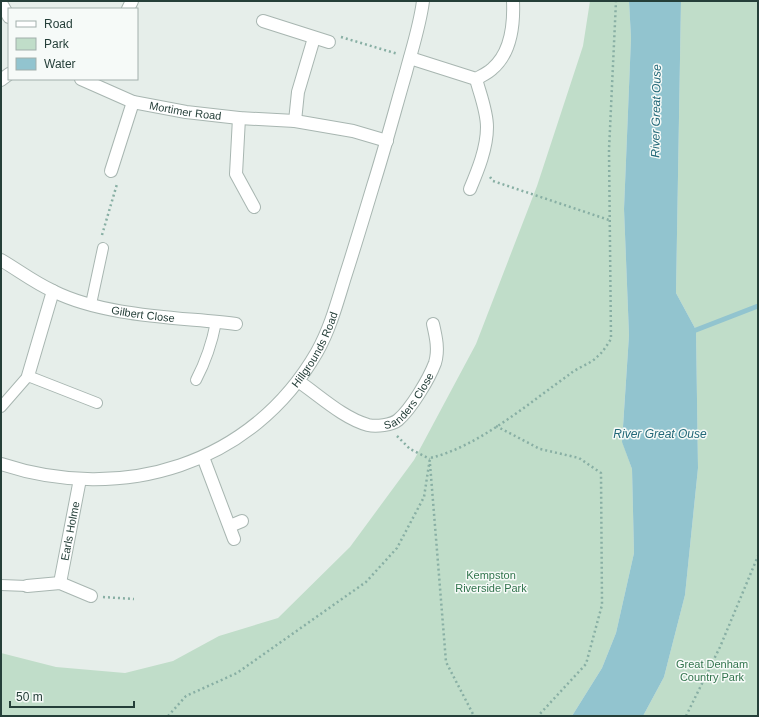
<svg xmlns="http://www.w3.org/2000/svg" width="759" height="717" viewBox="0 0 759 717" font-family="Helvetica,sans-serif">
  <rect width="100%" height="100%" fill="#e6eeea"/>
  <!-- green -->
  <g fill="#c0ddc9">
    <path d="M590 1H629L631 38 624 209 629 335 622 441 632 469 634 553 616 633 602 668 572 716H1V653L56 667 125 673 173 661 219 636 278 618 350 547 414 460 476 344 537 186 583 46Z"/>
    <path d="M681 1H758V716H643L664 677 685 595 698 468 696 330 676 293Z"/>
  </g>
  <!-- water -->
  <path fill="#92c4cf" d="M629 1H681L676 293 696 330 698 468 685 595 664 677 643 716H572L602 668 616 633 634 553 632 469 622 442 629 335 624 209 631 38Z"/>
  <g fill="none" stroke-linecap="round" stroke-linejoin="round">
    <!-- stream -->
    <path stroke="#92c4cf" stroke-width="5" d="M696 330 758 306"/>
    <defs>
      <g id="service">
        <path d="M91 304 103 248"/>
        <path d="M196 380C206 361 212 343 216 322"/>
        <path d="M1 407 28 376 97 403"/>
        <path d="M1 585 27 586"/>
      </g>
      <g id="minor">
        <path d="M1 3 9 17"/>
        <path d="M128 9 132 1"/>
        <path d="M263 21 329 42"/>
        <path d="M410 58 476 79C481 76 488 73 492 69 511 53 514 24 513 1"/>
        <path id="s1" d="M81 79 133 102 186 112 239 118 295 121 353 131 387 141"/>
        <path d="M1 80 9 74"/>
        <path d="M239 118 236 174 254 207"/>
        <path d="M295 121 298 92 314 38"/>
        <path d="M111 171 133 102"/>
        <path d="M470 189C478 170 487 148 487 127 487 111 480 94 476 79"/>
        <path id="s2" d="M1 260C18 270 35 283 53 291 105 317 179 317 236 324"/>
        <path d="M28 376 53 291"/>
        <path id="s3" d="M298 381C320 396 343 418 368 425 376 427 392 425 398 420 411 409 429 379 435 363 439 350 436 337 433 324"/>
        <path d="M203 457 234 539"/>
        <path d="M230 526 242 521"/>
        <path id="s4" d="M60 583 80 479"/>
        <path d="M27 586 60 583 91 596"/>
      </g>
      <g id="tertiary">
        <path id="s5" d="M1 464C122 504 252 465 317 352 330 329 337 303 345 277 355 246 364 216 373 186 385 148 395 110 406 72 412 49 420 25 423 1"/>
      </g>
    </defs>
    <!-- service casing -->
    <use href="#service" stroke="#a8b6b1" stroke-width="12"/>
    <!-- minor casing -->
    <use href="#minor" stroke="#a8b6b1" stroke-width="14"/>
    <!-- tertiary casing -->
    <use href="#tertiary" stroke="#a8b6b1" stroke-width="14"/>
    <!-- path -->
    <g stroke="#88afa4" stroke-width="2.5" stroke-dasharray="2 3" stroke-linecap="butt">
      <path d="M341 37 398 54"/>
      <path d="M490 177 493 181 609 220"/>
      <path d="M102 235 117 184"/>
      <path d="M496 426 540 449 579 458 601 473 602 605 586 664 538 716"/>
      <path d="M397 436 410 449 430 459"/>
      <path d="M430 464 446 662 474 716"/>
      <path d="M103 597 134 599"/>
      <path d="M168 716 186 696 237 673 366 582 397 548 424 497 430 458C478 447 529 403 570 374 578 367 591 364 598 356 603 352 607 345 611 339L609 150 616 1"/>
      <path d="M686 716 720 647 758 556"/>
    </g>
    <!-- service -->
    <use href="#service" stroke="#fff" stroke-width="10"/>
    <!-- minor -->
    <use href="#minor" stroke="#fff" stroke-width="12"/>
    <!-- tertiary -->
    <use href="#tertiary" stroke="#fff" stroke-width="12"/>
  </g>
  <g text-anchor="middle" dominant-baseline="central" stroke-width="3" stroke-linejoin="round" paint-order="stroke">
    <!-- street labels -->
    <g font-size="11" fill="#253f39" stroke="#f6faf8">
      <text stroke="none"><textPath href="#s1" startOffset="110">Mortimer Road</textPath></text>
      <text stroke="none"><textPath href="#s2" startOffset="154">Gilbert Close</textPath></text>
      <text stroke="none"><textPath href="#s5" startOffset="365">Hillgrounds Road</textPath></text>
      <text stroke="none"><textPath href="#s3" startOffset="135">Sanders Close</textPath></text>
      <text stroke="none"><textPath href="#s4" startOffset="53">Earls Holme</textPath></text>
    </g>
    <!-- park labels -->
    <g font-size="11" fill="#32744d" stroke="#f6faf8">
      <text x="491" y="575">Kempston<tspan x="491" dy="13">Riverside Park</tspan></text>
      <text x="712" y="664">Great Denham<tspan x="712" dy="13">Country Park</tspan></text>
    </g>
    <!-- water labels -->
    <g font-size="12" font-style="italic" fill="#236878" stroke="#f6faf8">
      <text transform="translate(656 111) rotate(-89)">River Great Ouse</text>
      <text x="660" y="434">River Great Ouse</text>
    </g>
  </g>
  <!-- border -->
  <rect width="759" height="717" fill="none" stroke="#253f39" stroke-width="4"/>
  <!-- legend -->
  <rect x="8" y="8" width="130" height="72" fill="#f6faf8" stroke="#a2afac"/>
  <rect x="16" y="21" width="20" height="6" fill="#ffffff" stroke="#a2afac"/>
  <text x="44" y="28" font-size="12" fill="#253f39">Road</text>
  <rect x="16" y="38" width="20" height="12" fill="#c0ddc9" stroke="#a2afac"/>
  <text x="44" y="48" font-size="12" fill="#253f39">Park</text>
  <rect x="16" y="58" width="20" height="12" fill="#92c4cf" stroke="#a2afac"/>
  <text x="44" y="68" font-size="12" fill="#253f39">Water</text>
  <!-- scale -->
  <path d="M10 701v6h124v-6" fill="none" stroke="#253f39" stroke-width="2"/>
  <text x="16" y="701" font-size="12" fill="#253f39" stroke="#f6faf8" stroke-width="3" paint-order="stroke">50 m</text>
</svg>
